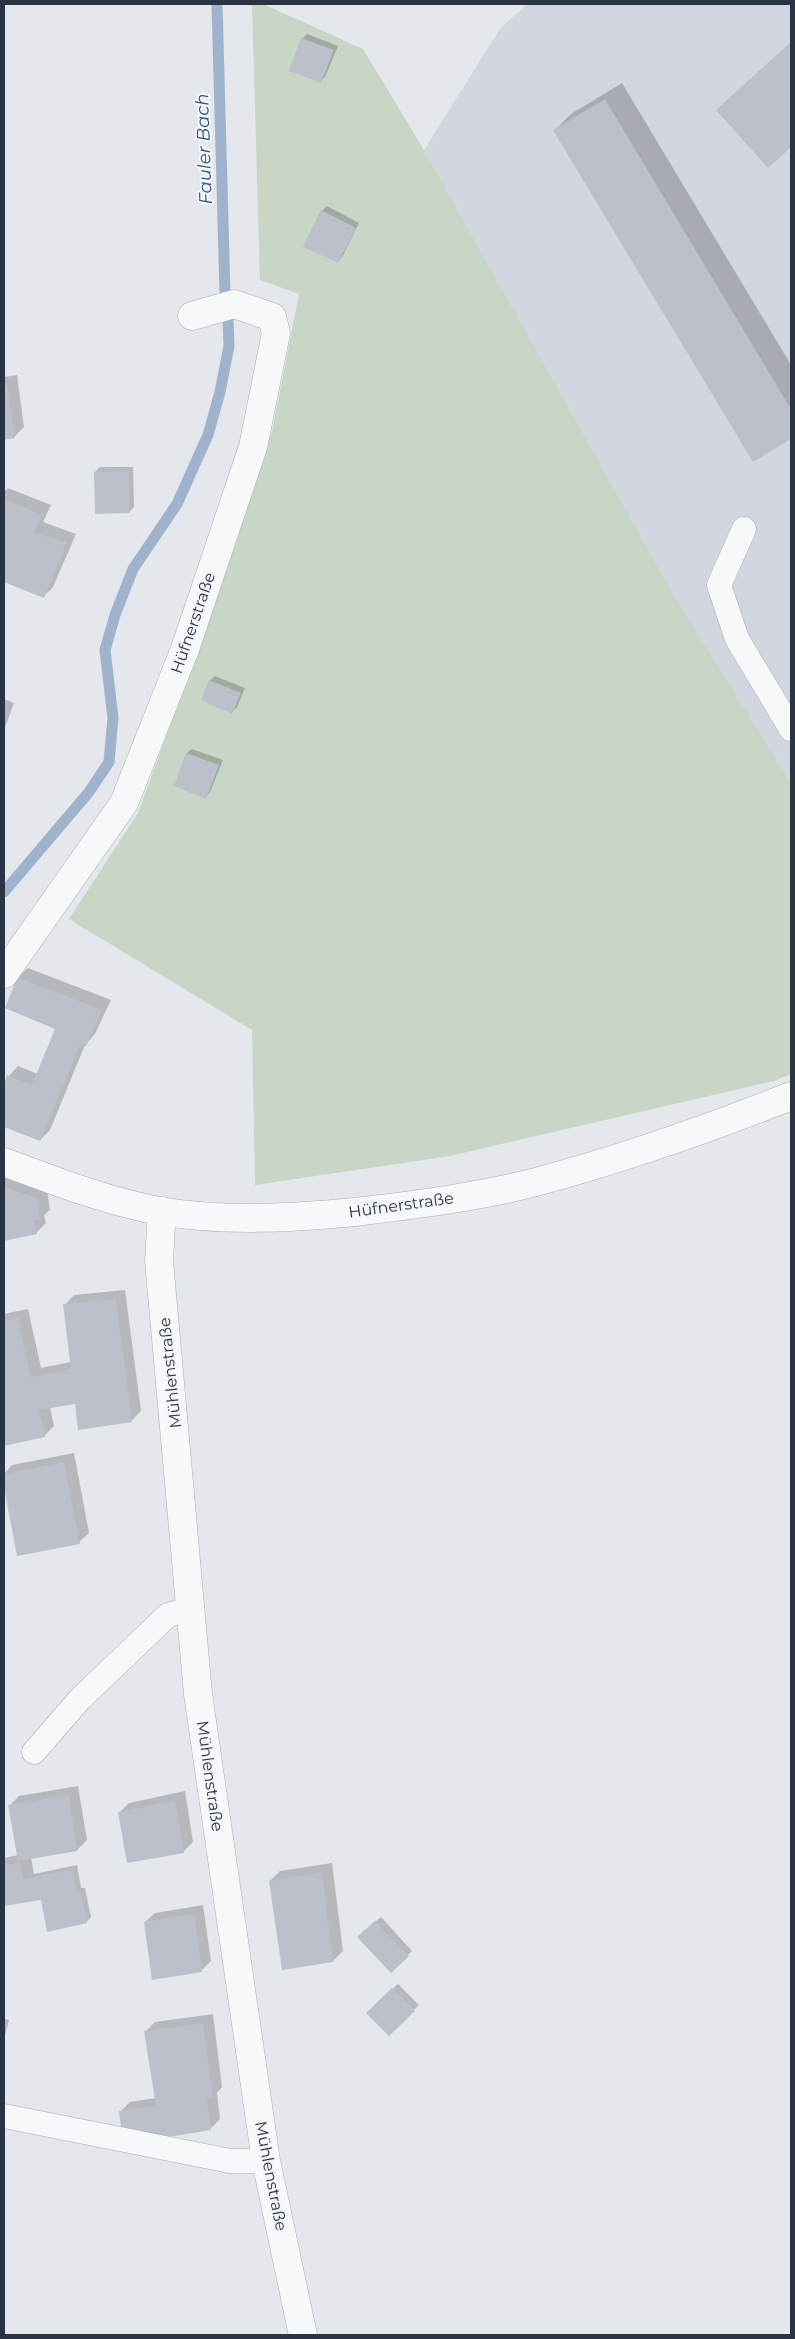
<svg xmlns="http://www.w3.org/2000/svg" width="795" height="2339" viewBox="0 0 795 2339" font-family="Montserrat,sans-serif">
  <rect width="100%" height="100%" fill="#e4e7ec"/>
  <!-- built -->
  <path fill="#d2d6de" d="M527 4H791V783L671 590 424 150 500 29Z"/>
  <!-- green -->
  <path fill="#c9d6c5" d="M252 4H263L363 49 424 150 671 590 791 783V1074L774 1081 450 1156 255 1185 252 1030 69 919 138 813 196 655 272 432 299 294 260 280Z"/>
  <!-- shadow -->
  <g fill="#0003">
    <path d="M307 34 338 46 325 77 320 82 302 39Z"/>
    <path d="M791 43V145L768 166 731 97Z"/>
    <path d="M622 83 791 365V437L753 460 554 131 571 114Z"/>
    <path d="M327 206 359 223 342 257 338 262 322 211Z"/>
    <path d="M17 375 24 427 15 436 4 438V377Z"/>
    <path d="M100 467H133L134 507 129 512 95 472Z"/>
    <path d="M8 488 51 505 43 522 76 534 53 587 43 597 4 581V492Z"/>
    <path d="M215 676 245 688 237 707 232 712 203 700 210 680Z"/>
    <path d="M4 699 14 703 4 730Z"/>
    <path d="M192 749 223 760 210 792 206 797 187 753Z"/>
    <path d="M28 968 111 1000 95 1034 85 1045 50 1130 40 1140 4 1126V1088L9 1076 18 1066 38 1074 57 1028 7 1007 18 977Z"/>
    <path d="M4 1174 47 1189 50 1210 44 1215 46 1223 36 1233 4 1240Z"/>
    <path d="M125 1290 141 1411 131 1421 76 1402 50 1407 54 1426 44 1436 4 1445V1314L28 1309 41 1368 71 1362 65 1305 74 1295Z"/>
    <path d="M74 1453 89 1533 79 1542 18 1555 4 1474 12 1465Z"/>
    <path d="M78 1786 87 1840 77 1850 31 1857 34 1874 77 1865 81 1888H85L91 1917 86 1922 42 1899 4 1905V1858L18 1855 10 1805 19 1796Z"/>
    <path d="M185 1791 193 1842 183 1852 119 1813 129 1803Z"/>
    <path d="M332 1863 343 1951 333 1961 270 1881 280 1871Z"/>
    <path d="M203 1905 211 1961 201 1971 145 1922 155 1913Z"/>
    <path d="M381 1917 412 1951 408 1955 363 1932Z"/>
    <path d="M398 1984 419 2005 389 2035 368 2013Z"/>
    <path d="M213 2014 222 2087 217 2093 220 2119 210 2129 120 2112 130 2102 156 2098 145 2032 155 2022Z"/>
    <path d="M4 2019 9 2020 4 2040Z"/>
  </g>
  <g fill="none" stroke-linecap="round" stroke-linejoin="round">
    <!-- stream -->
    <g stroke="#9fb4cc" stroke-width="11">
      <path d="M217 4 225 293"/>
      <path d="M4 892 89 792 109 762 113 718 105 650 115 615 133 569 177 504 208 435 220 392 229 346 228 319"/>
    </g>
  </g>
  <!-- building -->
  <g fill="#bbc0ca">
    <path d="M301 38 334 50 321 83 289 71Z"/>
    <path d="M791 42V147L768 168 716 110Z"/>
    <path d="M605 99 791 409V439L753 462 553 130Z"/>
    <path d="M321 210 356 228 338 263 303 247Z"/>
    <path d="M7 384 15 438 4 440V385Z"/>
    <path d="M129 471 130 513 95 514 94 472Z"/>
    <path d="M4 499 42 515 34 532 67 543 44 598 4 582Z"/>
    <path d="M209 680 241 693 232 714 201 700Z"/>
    <path d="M186 753 219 765 206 799 174 786Z"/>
    <path d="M17 977 102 1010 86 1046 80 1045 40 1141 4 1127V1085L7 1075 32 1085 55 1029 5 1008Z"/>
    <path d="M4 1187 37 1198 40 1220 34 1219 37 1234 4 1241Z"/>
    <path d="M116 1299 132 1422 78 1430 75 1404 39 1410 45 1437 4 1446V1321L18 1318 31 1377 71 1369 63 1304Z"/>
    <path d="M64 1462 80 1544 17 1556 4 1487V1474Z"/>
    <path d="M69 1795 77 1851 18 1861 8 1805Z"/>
    <path d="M175 1800 184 1853 127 1863 118 1812Z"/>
    <path d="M20 1863 23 1879 73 1869 76 1893 81 1892 87 1923 47 1932 41 1900 4 1906V1865Z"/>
    <path d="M322 1872 333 1962 282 1970 269 1881Z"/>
    <path d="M194 1914 202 1972 152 1980 144 1922Z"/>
    <path d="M375 1921 409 1956 391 1973 357 1937Z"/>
    <path d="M392 1988 415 2011 389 2036 366 2013Z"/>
    <path d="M203 2023 213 2098 207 2099 211 2130 168 2137 121 2127 119 2111 156 2106 144 2031Z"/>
  </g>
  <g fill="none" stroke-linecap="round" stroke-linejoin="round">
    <defs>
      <g id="lane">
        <path d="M744 529 719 585 737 639 791 729"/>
        <path d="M34 1752 80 1699 168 1615 190 1609"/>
        <path d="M4 2116 230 2161H266"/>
      </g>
      <g id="street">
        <path d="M4 974 124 803 185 649 253 447 276 333 272 317 234 304 192 316"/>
        <path d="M4 1162C55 1181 106 1201 159 1211 224 1222 290 1218 355 1212 415 1205 477 1197 536 1182 622 1159 708 1129 791 1096"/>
        <path d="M162 1211 159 1261 198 1694 266 2161 303 2335"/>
      </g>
    </defs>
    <!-- lane casing -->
    <use href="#lane" stroke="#a9aeb7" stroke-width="25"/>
    <!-- street casing -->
    <use href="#street" stroke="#a9aeb7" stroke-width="29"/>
    <!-- lane -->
    <use href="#lane" stroke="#f7f8fa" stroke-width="24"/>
    <!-- street -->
    <use href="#street" stroke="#f7f8fa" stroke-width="28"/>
  </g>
  <g text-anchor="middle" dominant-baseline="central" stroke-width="4" stroke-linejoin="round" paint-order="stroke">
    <!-- street labels -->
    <g font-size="16" fill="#2b3445" stroke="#f4f6f9">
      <text transform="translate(193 623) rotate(-71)">Hüfnerstraße</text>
      <text transform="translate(401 1205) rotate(-8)">Hüfnerstraße</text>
      <text transform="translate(170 1373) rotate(-96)">Mühlenstraße</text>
      <text transform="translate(210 1776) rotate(82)">Mühlenstraße</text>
      <text transform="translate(271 2176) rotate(79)">Mühlenstraße</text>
    </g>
    <!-- water labels -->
    <g font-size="18" font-style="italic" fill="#34527a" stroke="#f4f6f9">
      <text transform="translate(204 149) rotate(-92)">Fauler Bach</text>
    </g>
  </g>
  <!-- border -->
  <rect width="795" height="2339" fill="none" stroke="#2b3445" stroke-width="10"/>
</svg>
